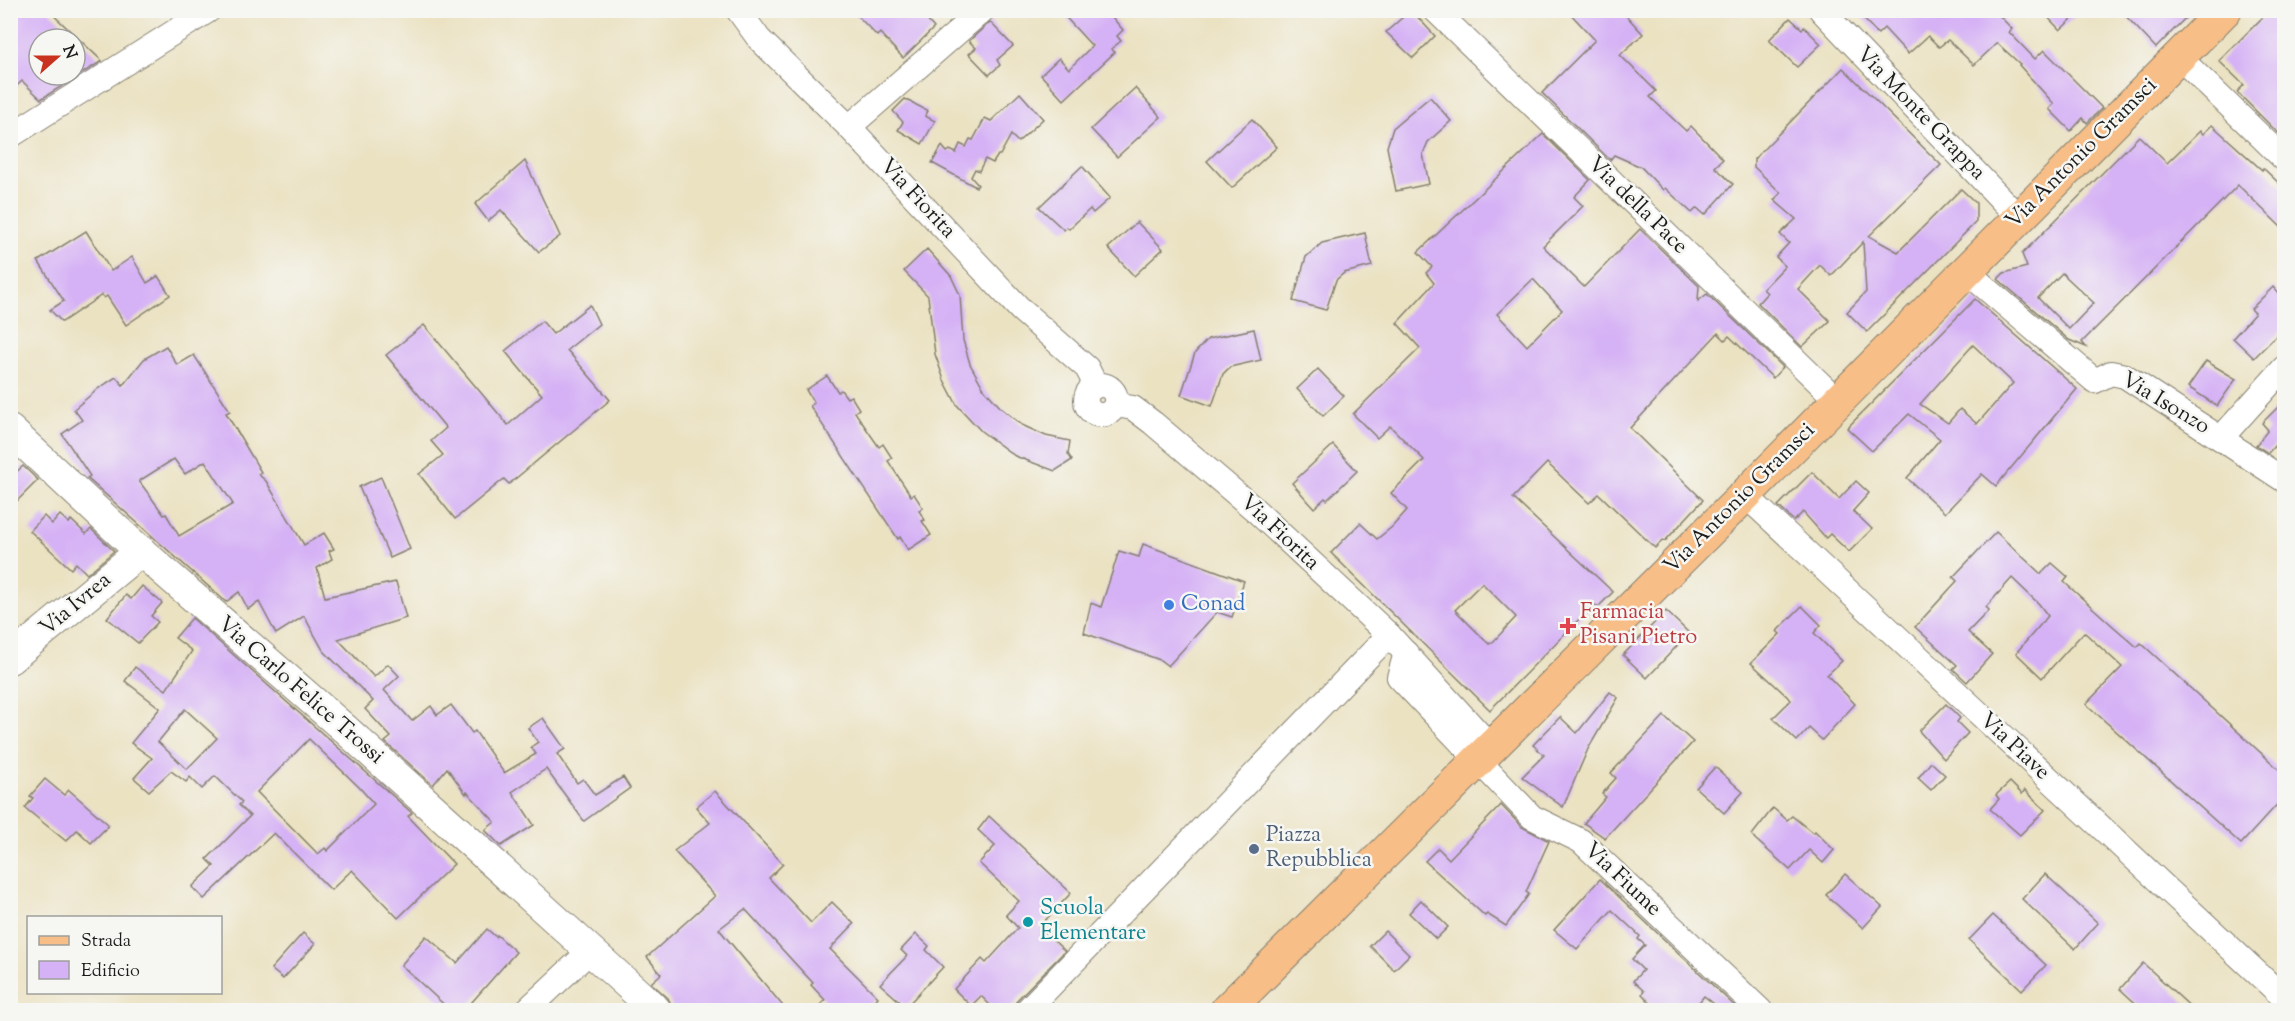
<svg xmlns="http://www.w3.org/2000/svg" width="2295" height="1021" viewBox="0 0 2295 1021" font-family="'Sorts Mill Goudy',serif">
  <rect width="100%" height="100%" fill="#f6f6f2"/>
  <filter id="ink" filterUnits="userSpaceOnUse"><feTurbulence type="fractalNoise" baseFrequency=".0167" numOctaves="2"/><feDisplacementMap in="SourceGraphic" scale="12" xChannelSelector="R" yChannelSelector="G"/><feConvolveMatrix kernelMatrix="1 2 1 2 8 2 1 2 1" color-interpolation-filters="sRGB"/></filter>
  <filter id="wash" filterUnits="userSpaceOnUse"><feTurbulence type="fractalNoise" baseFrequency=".008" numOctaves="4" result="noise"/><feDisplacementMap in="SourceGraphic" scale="24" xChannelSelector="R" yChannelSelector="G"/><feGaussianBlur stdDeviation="1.35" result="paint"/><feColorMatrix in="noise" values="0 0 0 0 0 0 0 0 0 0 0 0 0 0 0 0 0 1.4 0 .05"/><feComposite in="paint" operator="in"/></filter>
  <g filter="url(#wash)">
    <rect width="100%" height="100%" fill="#ebe2c2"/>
    <g id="blocks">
      <!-- building -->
      <g fill="#d5b1f5" fill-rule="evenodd">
        <path d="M10 10H48L102 61 41 99 22 81 10 92ZM39 39H75V75H39Z"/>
        <path d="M852 10H918L934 28 903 58 880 33 877 36Z"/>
        <path d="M1059 10H1106L1123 30 1117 36 1121 41 1111 49 1115 52 1064 100 1041 75 1059 58 1069 69 1092 46Z"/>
        <path d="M1411 10 1435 36 1413 58 1386 32Z"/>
        <path d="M1567 10H1621L1643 34 1620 55 1656 91 1650 97 1686 131 1691 126 1723 159 1715 167 1733 184 1705 215 1697 208 1692 213 1665 188 1663 190 1641 167 1614 155 1610 160 1542 93 1595 40Z"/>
        <path d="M1855 10H1994L2012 29 2009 32 2035 59 2044 50 2102 108 2087 123 2083 118 2071 131 2049 109 2054 104 2019 65 2020 64 1997 43 1974 65 1948 40 1939 47 1928 36 1908 54 1884 28 1878 34Z"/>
        <path d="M2041 10H2082L2060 30Z"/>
        <path d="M2120 10H2193L2156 48Z"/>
        <path d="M2270 10H2277L2284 18V139L2237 92 2244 85 2219 61Z"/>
        <path d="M1790 18 1802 29 1804 27 1821 44 1797 67 1769 40Z"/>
        <path d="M990 22 1013 46 997 60 1000 65 989 75 969 54 976 48 969 41Z"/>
        <path d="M1843 68 1941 165 1869 236 1898 252 1961 189 1976 203V222L1867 332 1847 312 1866 292 1863 242 1831 276 1820 265 1798 289 1830 321 1802 347 1758 303 1767 293 1763 289 1785 266 1776 257 1789 243 1780 234 1796 219 1774 200 1781 193 1754 167V159Z"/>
        <path d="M1135 88 1161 117 1117 157 1091 129Z"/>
        <path d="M1020 93 1043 119 1018 142 1011 135 1000 155H998L993 163 985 159 979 171 975 169 971 177 978 185 976 187 932 163 942 146 947 152 950 150 956 153 960 144 966 147 970 139 973 140 985 118 991 121Z"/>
        <path d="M1430 97 1451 121 1428 142 1423 154 1429 184 1396 191 1387 147 1393 128Z"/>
        <path d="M905 99 928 111 925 116 935 121 922 144 898 130 903 122 893 111Z"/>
        <path d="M1252 119 1277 147 1232 188 1207 161Z"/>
        <path d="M2212 125 2262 170 2263 168 2284 188V230L2238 185 2082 342 2086 347 2069 340 1998 279 2004 273 2027 267 2022 254 2139 136 2167 163 2200 131 2203 134ZM2062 273 2094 303 2069 329 2038 298Z"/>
        <path d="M1543 134 1590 180 1574 197 1583 206 1543 246 1584 287 1640 229 1699 286 1698 301 1707 294 1783 367 1773 378 1729 336 1725 340 1718 333 1630 428 1703 500 1665 541 1663 540 1655 548 1599 494 1589 503 1547 463 1513 498 1613 592 1598 607 1594 604 1490 710 1331 553 1360 523 1377 539 1392 527 1407 510 1391 493 1424 460 1390 426 1377 438 1353 414 1420 348 1397 323 1434 283 1426 273 1432 267 1418 252ZM1533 279 1562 310 1527 346 1497 314ZM1482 583 1516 617 1493 642 1489 644 1455 610Z"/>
        <path d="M525 161 560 236 539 252 501 210 488 221 475 204Z"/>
        <path d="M1082 166 1110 198 1093 213 1090 209 1069 229 1067 227 1064 230 1039 207Z"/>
        <path d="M1137 222 1163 249 1134 276 1108 248Z"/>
        <path d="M86 231 111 271 132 257 147 283 158 276 170 295 126 325 107 296 104 298 102 295 62 322 50 310 64 301 38 261Z"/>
        <path d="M1365 233 1372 266 1344 273 1336 280 1326 310 1293 301 1306 257 1322 243Z"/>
        <path d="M927 249 951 276 960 295 963 340 970 364 984 389 1001 408 1022 425 1046 436 1070 441 1068 454 1072 460 1055 471 1015 456 981 431 957 405 944 380 935 354 928 296 904 271Z"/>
        <path d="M2273 287 2284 300V328L2254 358 2233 338 2255 313 2251 309Z"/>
        <path d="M1975 299 2077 389 1996 486 1982 474 1945 513 1907 478 1940 439 1909 414 1872 451 1847 428ZM1973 345 2013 383 1977 424 1960 409 1948 423 1920 404Z"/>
        <path d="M590 305 599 324 567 350 610 400 509 484 504 479 455 519 419 474 443 455 431 441 446 428 386 355 424 325 508 425 542 395 505 351 542 321 553 334Z"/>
        <path d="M1254 329 1261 360 1230 367 1223 374 1212 406 1181 395 1195 353 1208 339Z"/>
        <path d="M166 346 177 365 194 355 230 411 226 413 261 472 258 474 266 481 304 545 324 533 334 549 329 551 332 559 317 568 325 597 396 582 406 618 338 639 374 677 388 664 399 676 384 690 412 721 431 706 437 715 451 705 472 733 475 731 504 773 536 754 531 747 538 742 528 728 543 718 565 749 557 754 577 783 583 779 595 795 623 777 630 788 584 821 546 769 512 792 534 825 501 846 485 830 495 822 467 792 466 794 447 768 433 785 385 742 391 737 365 709 373 701 323 650 304 616 276 634 259 602 248 609 239 592 226 602 87 478 90 476 62 434 82 420 74 409 99 388 116 377 123 385 144 359ZM174 459 185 474 205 461 233 504 179 536 166 514 164 515 139 481Z"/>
        <path d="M2206 361 2236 379 2217 406 2188 387Z"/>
        <path d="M1318 369 1344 396 1323 416 1297 389Z"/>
        <path d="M827 376 838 392 841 390 847 398 851 396 859 409 855 412 861 421 879 447 883 444 892 458 888 461 911 496 914 494 923 508 919 511 925 520 922 521 931 535 908 550 900 537 898 539 810 406 814 403 806 390Z"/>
        <path d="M2284 401V447L2279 441 2268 453 2256 445 2268 430 2262 423Z"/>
        <path d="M1333 445 1357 471 1327 500 1325 498 1314 508 1292 483Z"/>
        <path d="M23 466 38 480 10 508V478Z"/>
        <path d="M1812 472 1839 499 1856 481 1869 493 1853 511 1872 529 1849 552 1830 534 1826 538 1803 512 1794 521 1778 506Z"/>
        <path d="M381 477 410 549 390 558 359 487Z"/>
        <path d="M60 515 69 523 71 520 86 534 91 529 114 551 87 574 76 563 71 569 30 531 44 516 52 524Z"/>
        <path d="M1996 532 2041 574 2052 563 2068 577 2064 582 2114 627 2137 647 2141 643 2284 774V797L2241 844 2086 704 2122 667 2084 632 2042 678 2016 653 2048 616 2039 604 2012 578 1986 607 1989 610 1968 632 1992 654 1967 682 1953 669 1957 665 1915 627 1957 581 1953 577Z"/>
        <path d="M1143 544 1244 581 1232 617 1217 612 1168 666 1160 660 1084 633 1091 603 1101 607 1119 551 1139 557Z"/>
        <path d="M142 586 162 603 151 616 158 622 138 643 107 618 126 595 131 599Z"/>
        <path d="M1802 606 1821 625 1814 633 1842 661 1827 675 1855 704 1822 740 1809 728 1797 741 1773 718 1791 700 1751 663 1780 634 1777 631Z"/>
        <path d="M1666 611 1689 633 1647 678 1623 655Z"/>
        <path d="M192 618 412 813 408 816 454 864 398 918 352 870 331 890 274 833 204 899 192 887 214 866 207 859 250 816 239 805 242 802 215 776 202 789 190 777 186 782 171 771 149 791 134 778 152 758 131 743 160 708 125 681 135 667 166 690 192 651 175 638ZM185 709 217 738 187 769 158 742ZM309 739 359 787 374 804 327 851 325 848 318 854 257 792Z"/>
        <path d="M1610 692 1618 698 1588 749 1563 807 1522 777 1544 755 1533 745 1560 717 1577 733Z"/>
        <path d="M1946 704 1960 718 1957 722 1968 733 1944 759 1919 731Z"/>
        <path d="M1664 716 1693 742 1605 838 1584 823 1606 797 1602 794 1616 778 1611 773Z"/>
        <path d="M1931 762 1945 775 1931 790 1918 778Z"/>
        <path d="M1715 767 1743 792 1724 813 1696 788Z"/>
        <path d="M45 779 64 795 69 790 109 825 91 843 77 830 66 841 25 808 33 798 30 796Z"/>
        <path d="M2010 782 2022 794 2025 790 2045 810 2020 835 1990 809 1999 799 1996 795Z"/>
        <path d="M715 791 783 864 769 878 811 923 832 902 854 924 830 949 878 997 866 1011H814L825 1000 811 985 813 983 745 909 719 929 787 1011H674L668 998 651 983 661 974 647 957 715 896 674 851 710 823 696 807Z"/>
        <path d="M1501 805 1522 827 1549 841 1526 892 1529 894 1506 926 1487 914 1485 916 1425 861 1438 848 1449 859Z"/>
        <path d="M1773 808 1787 820 1792 816 1813 833 1815 831 1834 850 1823 863 1809 850 1790 870 1755 839 1752 835Z"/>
        <path d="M989 816 1071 893 1039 927 1065 951 1017 1000 1012 1011H996L981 996 971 1006 954 989 982 959 986 963 1018 928 1006 915 1019 901 979 863 995 846 978 830Z"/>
        <path d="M1845 874 1882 907 1863 928 1826 895Z"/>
        <path d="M2045 874 2098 923 2075 949 2022 899Z"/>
        <path d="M1600 879 1740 1011H1723L1704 996 1692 1011H1658L1642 994 1644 991 1633 981 1643 970 1632 959 1645 945 1638 939 1640 936 1612 910 1577 949 1554 930Z"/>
        <path d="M1421 900 1448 927 1436 939 1409 913Z"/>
        <path d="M1993 915 2046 965 2022 990 1969 940Z"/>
        <path d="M487 929 496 937 497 935 516 952 464 1011H451L401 965 426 936 457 963Z"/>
        <path d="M1385 931 1409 955 1394 970 1370 946Z"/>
        <path d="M303 933 315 944 283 979 271 969Z"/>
        <path d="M916 934 929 946 926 950 943 967 906 1007 880 984 907 956 901 950Z"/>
        <path d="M2143 963 2195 1011H2144L2120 989Z"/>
      </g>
    </g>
  </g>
  <g filter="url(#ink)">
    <use href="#blocks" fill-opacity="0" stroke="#847f6f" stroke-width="1.5"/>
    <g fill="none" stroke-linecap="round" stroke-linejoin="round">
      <defs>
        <g id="minor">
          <path d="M738 10 759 39 849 127 1021 310 1087 368 1096 386"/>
          <path d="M1435 10 1838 401"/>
          <path d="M1821 10 2019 218"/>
          <path d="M2179 57 2284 159"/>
          <path d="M849 127 983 10"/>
          <path d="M10 136 209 10"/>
          <path d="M1966 271 2095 381 2111 373 2125 376 2284 480"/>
          <circle cx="1101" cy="400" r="15"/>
          <path d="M1116 405 1133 408 1153 423 1253 508 1389 635 1491 747"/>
          <path d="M2221 438 2284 368"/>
          <path d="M1745 495 2284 998"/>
          <path d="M1406 653 1399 677 1532 817 1581 841 1760 1010"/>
          <path d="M527 1010 590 951"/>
          <path d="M1027 1010 1389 635"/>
        </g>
        <g id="tertiary">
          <path d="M10 430 128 540 345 729 656 1010"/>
          <path d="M10 659 141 551"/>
        </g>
        <path id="primary" d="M1227 1010 1745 495 2225 10"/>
      </defs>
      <!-- minor casing -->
      <use href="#minor" stroke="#847f6f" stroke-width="26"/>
      <!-- tertiary casing -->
      <use href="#tertiary" stroke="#847f6f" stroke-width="32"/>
      <!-- primary casing -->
      <use href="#primary" stroke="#847f6f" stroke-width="35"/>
      <!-- minor -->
      <use href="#minor" stroke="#fff" stroke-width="24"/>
      <!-- tertiary -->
      <use href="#tertiary" stroke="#fff" stroke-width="30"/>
      <!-- primary -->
      <use href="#primary" stroke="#f7be87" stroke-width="33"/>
    </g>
  </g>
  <!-- markers -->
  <circle fill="#3f7fe0" stroke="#f6f6f2" stroke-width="2" cx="1169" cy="605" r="6"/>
  <path fill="#e0444e" stroke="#f6f6f2" stroke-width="2" d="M1565 617h6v6h6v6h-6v6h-6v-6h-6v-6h6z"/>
  <circle fill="#5c6f8a" stroke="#f6f6f2" stroke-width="2" cx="1254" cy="849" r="6"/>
  <circle fill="#0f9aa8" stroke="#f6f6f2" stroke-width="2" cx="1028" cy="922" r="6"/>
  <g text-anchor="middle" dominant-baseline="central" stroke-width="5" stroke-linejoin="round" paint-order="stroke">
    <!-- street labels -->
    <g font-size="22" fill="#1c1c1c" stroke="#f6f6f2">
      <text transform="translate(1920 114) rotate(46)">Via Monte Grappa</text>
      <text transform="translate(2082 154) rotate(-45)">Via Antonio Gramsci</text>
      <text transform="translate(917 199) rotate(47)">Via Fiorita</text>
      <text transform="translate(1637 206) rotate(44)">Via della Pace</text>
      <text transform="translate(2165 404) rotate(31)">Via Isonzo</text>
      <text transform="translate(1740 499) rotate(-45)">Via Antonio Gramsci</text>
      <text transform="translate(1279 533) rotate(43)">Via Fiorita</text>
      <text transform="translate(76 605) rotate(-40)">Via Ivrea</text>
      <text transform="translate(300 691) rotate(41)">Via Carlo Felice Trossi</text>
      <text transform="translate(2014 747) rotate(43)">Via Piave</text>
      <text transform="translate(1622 880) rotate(43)">Via Fiume</text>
    </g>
    <!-- shop labels -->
    <g font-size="22" fill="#366cbe" stroke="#f6f6f2" text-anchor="start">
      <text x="1181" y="605">Conad</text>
    </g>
    <!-- health labels -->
    <g font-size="22" fill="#be3a42" stroke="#f6f6f2" text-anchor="start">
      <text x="1580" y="613">Farmacia<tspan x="1580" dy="25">Pisani Pietro</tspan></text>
    </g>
    <!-- service labels -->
    <g font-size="22" fill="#4e5e75" stroke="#f6f6f2" text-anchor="start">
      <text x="1266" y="836">Piazza<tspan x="1266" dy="25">Repubblica</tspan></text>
    </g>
    <!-- culture labels -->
    <g font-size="22" fill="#0d838f" stroke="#f6f6f2" text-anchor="start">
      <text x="1040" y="909">Scuola<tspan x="1040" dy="25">Elementare</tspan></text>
    </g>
  </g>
  <!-- margin -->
  <rect width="2295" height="1021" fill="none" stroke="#f6f6f2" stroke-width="36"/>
  <!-- legend -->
  <rect x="27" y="916" width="195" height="78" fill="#f6f6f2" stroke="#9f9f9c" stroke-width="1.5"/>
  <rect x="39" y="936" width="30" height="9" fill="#f7be87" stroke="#9f9f9c" stroke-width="1.5"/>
  <text x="81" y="946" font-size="18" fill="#1c1c1c">Strada</text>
  <rect x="39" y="961" width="30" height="18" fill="#d5b1f5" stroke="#9f9f9c" stroke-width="1.5"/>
  <text x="81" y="976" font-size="18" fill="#1c1c1c">Edificio</text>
  <!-- north arrow -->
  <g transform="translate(57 57) rotate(69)"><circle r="28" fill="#f6f6f2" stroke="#9f9f9c" stroke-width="1.5"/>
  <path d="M0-4.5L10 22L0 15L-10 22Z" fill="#c8321e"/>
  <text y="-9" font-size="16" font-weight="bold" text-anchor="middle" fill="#1c1c1c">N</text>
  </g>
</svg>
